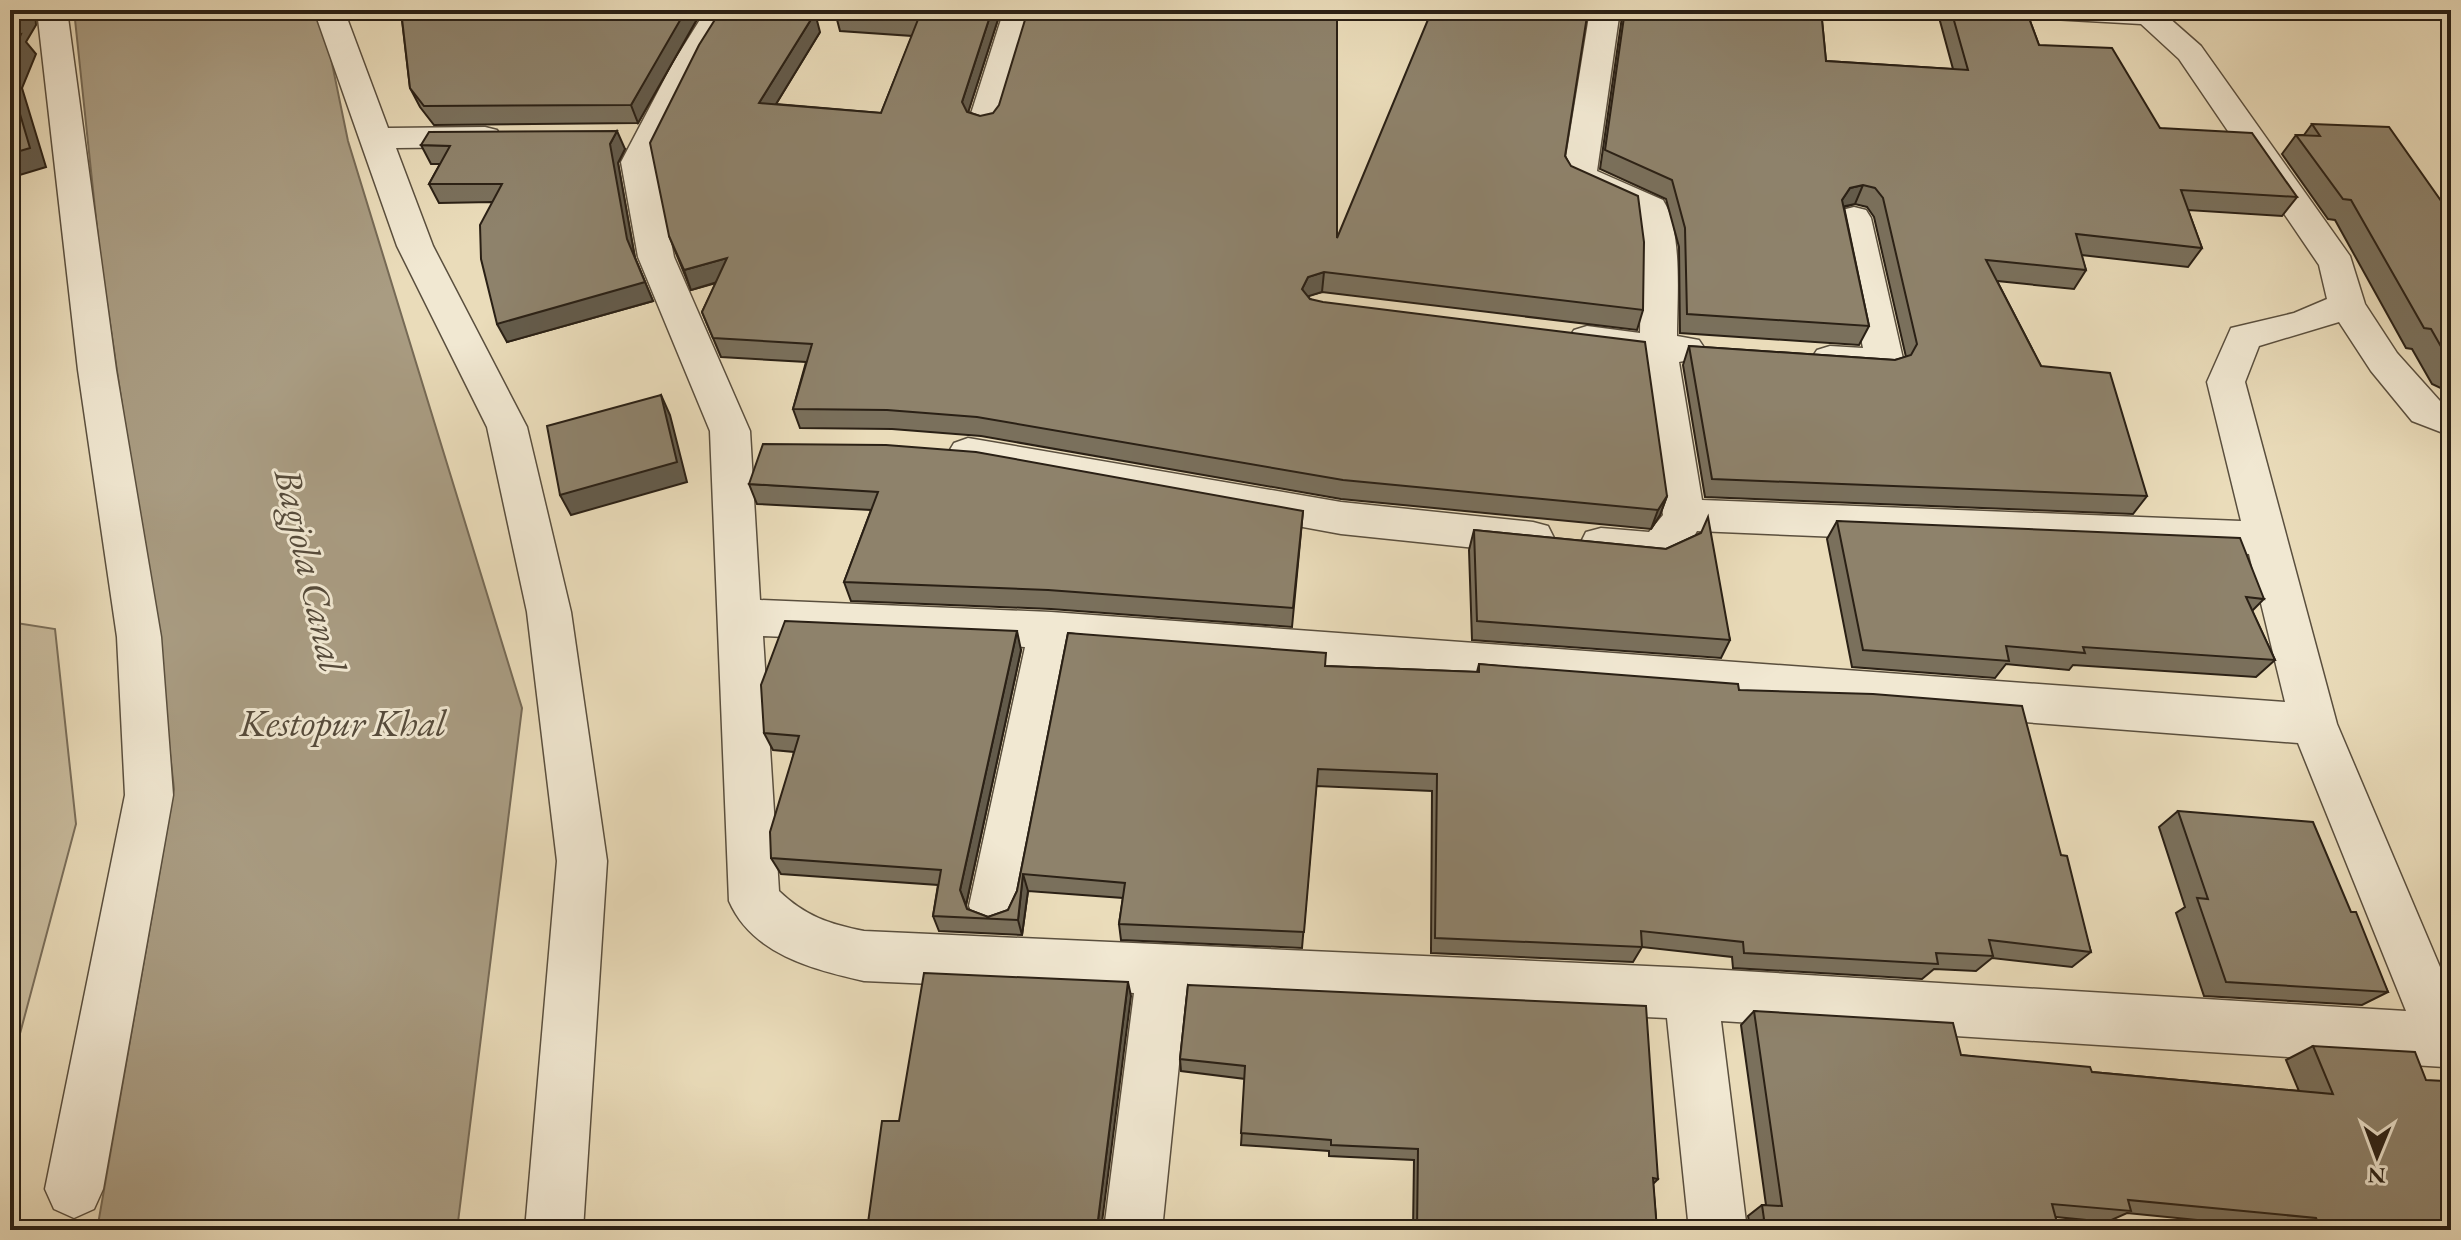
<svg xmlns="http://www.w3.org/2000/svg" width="2461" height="1240" viewBox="0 0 2461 1240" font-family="'EB Garamond',serif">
  <rect width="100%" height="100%" fill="#eadcba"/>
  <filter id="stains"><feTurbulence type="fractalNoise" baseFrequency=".0025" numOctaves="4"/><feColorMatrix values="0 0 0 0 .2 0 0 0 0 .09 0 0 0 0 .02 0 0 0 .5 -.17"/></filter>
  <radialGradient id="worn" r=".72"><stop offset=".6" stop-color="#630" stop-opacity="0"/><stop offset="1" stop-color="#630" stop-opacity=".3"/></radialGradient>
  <!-- green -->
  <path fill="#c9bc9e" stroke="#7a6e5a" stroke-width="2" d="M10 622 55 629 76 824 10 1071Z"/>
  <!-- water -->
  <path fill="#a99c82" stroke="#766a56" stroke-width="2" d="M74 10H321L348 141 522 708 457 1230H97L174 789 159 655 100 256Z"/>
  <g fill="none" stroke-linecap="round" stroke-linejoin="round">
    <defs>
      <g id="minor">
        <path d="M37 10H67L116 370 161 637 173 795 103 1189 94 1209 74 1218 54 1209 45 1189 125 795 117 637 78 370Z"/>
        <path d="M314 10H344L388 128 485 127 497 130 501 137 497 144 485 147 396 148 433 246 527 427 571 612 607 861 583 1230H525L557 861 527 612 487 427 397 246Z"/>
        <path d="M706 10H736L703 63 655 162 674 257 750 431 760 600 1051 612 2285 702 2249 554 1697 531C1675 574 1626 568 1586 556L1580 544 1586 532 1601 528 1649 532 1663 515 1641 359 1574 348 1568 339 1574 330 1587 326 1640 333 1641 262 1635 214 1568 183 1563 176 1590 10H1620L1597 171 1663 200C1683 231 1677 299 1677 336L1699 340 1705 349 1699 358 1679 362 1702 500 2241 521 2207 382 2231 328 2294 313 2327 299 2319 265 2179 59 2141 24 2052 19 2041 16 2037 10H2160L2201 46 2350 256 2365 304 2397 353 2440 401 2451 406V436L2412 421 2371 371 2339 322 2259 346 2245 382 2337 724 2451 993V1064L2444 1067 1721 1021 1747 1230H1689L1667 1018 1186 996 1162 1230H1104L1134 993 864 981C812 969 752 954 729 901L710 431 638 257 621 162 673 63ZM763 636 1025 647 969 906 976 923 994 930 1012 923 1019 906 1069 649 2298 743 2406 1011 1691 968 864 931C829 924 805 916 779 891Z"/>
        <path d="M1004 10H1034L1000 123 995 130 984 133 973 130 968 123Z"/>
        <path d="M1854 207 1866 210 1871 218 1904 363 1898 372C1874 379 1841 375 1817 368L1811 359 1817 350 1830 346 1863 348 1837 218 1842 210Z"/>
        <path d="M968 438 1341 502 1533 522 1548 526 1554 538 1548 550 1533 554 1341 534 954 463 948 453 954 443Z"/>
      </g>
    </defs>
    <!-- minor casing -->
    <use href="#minor" stroke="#5a4f3e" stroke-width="3"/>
    <!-- minor -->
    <use href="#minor" fill="#f1e8d2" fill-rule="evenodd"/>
  </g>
  <!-- wall -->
  <g fill="#7a705c" stroke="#2a2015" stroke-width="2">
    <path d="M358 10H693L696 21 638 123 434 125 420 107 410 88 401 12Z"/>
    <path d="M1001 10 968 112 1337 238 1565 156 1643 310 1637 330 1322 292 1307 296 1310 299 1667 496 1660 515 1651 529 1341 499 981 436 892 429 800 428 793 409 806 362 721 357 702 312 716 283 691 290 669 236 820 32 776 104 881 113 912 36 840 31 835 12Z"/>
    <path d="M1622 10H1821L1826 61 1953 69 1937 10H2026L2039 45 2160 128 2297 197 2282 216 2188 210 2202 248 2188 267 2081 255 2086 270 2074 289 1997 281 2041 366 2147 496 2133 514 1705 497 1683 365 1689 346 1895 360 1906 357 1874 217 1867 207 1855 204 1844 207 1869 326 1859 345 1680 333 1679 247 1666 199 1600 169 1623 10Z"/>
    <path d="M2312 124 2444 205 2451 206V393L2432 384 2412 349 2406 348 2335 220 2328 219 2282 154 2296 135H2304Z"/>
    <path d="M421 145 625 149 618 163 635 258 653 301 507 342 492 202 439 203 429 184 440 164H431Z"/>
    <path d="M749 484 1303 511 1292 627 1051 609 851 601 844 582 871 510 757 504Z"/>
    <path d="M1837 521 2264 599 2252 611 2275 660 2256 677 2073 665 2069 670 2006 664 1995 678 1852 667 1827 539Z"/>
    <path d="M1474 530 1666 549 1701 533 1730 640 1721 658 1472 640 1469 550Z"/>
    <path d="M1068 633 1325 666 1477 672 1479 664 1739 690 2061 855 2091 952 2072 967 1992 958 1976 971 1934 969 1922 979 1733 968 1732 957 1642 947 1633 962 1431 953 1432 791 1316 786 1302 948 1121 940 1119 924 1123 898 1028 891 1022 935 939 931 933 916 938 885 781 874 771 858 794 752 773 750 764 733 1021 650 966 905 967 909 988 917 1008 910 1017 891Z"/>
    <path d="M2178 811 2351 912 2388 992 2362 1005 2204 996 2176 913 2185 907 2159 827Z"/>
    <path d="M1188 985 1658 1179 1653 1184 1657 1230H1413L1414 1160 1329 1156V1151L1241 1145 1245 1079 1181 1071 1180 1059Z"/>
    <path d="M1754 1011 1961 1055 2092 1072 2299 1091 2286 1060 2313 1046 2451 1230H2288V1229L2127 1213 2107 1222 2055 1217 2059 1230H1747L1750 1228 1748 1216 1762 1205H1766L1741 1025Z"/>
  </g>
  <!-- shaded-wall -->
  <g fill="#635b4b" stroke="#2a2015" stroke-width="2">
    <path d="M19 10H35L36 25 26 42 36 54 22 88 46 167 10 178V25Z"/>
    <path d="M684 10H693L696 21 638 123 631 105Z"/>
    <path d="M992 10H1001L965 122 962 102Z"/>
    <path d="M815 13 820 32 765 122 759 103Z"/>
    <path d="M617 131 625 149 618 163 635 258 653 301 507 342 497 324 610 144Z"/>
    <path d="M1863 185 1855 204 1841 207 1842 200 1850 188Z"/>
    <path d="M727 258 734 277 691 290 684 270Z"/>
    <path d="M1324 272 1322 292 1306 297 1302 289 1308 277Z"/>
    <path d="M661 395 670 415 687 482 571 515 560 495Z"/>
    <path d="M1667 496 1660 515 1651 529 1658 510Z"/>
    <path d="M1017 631 1021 650 966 905 960 890Z"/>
    <path d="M1023 874 1028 891 1022 935 1018 920Z"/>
    <path d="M1128 982 1131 996 1101 1230 1098 1220Z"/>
  </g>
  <!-- building -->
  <g fill="#8e826b" stroke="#2a2015" stroke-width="2">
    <path d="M10 10H19L10 25Z"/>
    <path d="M401 10H686L631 105 424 106 410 88Z"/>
    <path d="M721 10H786L815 13 759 103 881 113 919 17 835 12V10H992L962 102 967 112 980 116 993 113 999 105 1028 10H1337V238L1432 10H1588L1565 156 1571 166 1638 196 1644 242 1643 310 1324 272 1308 277 1302 289 1310 299 1323 302 1645 342 1667 496 1658 510 1343 480 977 417 887 410 793 409 812 344 713 338 702 312 727 258 684 270 669 236 650 143 699 45Z"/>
    <path d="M1625 10H1821L1826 61 1968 70 1951 10H2026L2039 45 2112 48 2160 128 2252 133 2297 197 2181 190 2202 248 2076 234 2086 270 1986 260 2041 366 2110 373 2147 496 1712 479 1689 346 1895 360 1911 355 1917 344 1883 198 1875 188 1863 185 1850 188 1842 200 1869 326 1687 314 1685 228 1672 180 1605 150Z"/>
    <path d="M21 34 10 60V36Z"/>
    <path d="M10 80 30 148 10 154Z"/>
    <path d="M2312 124 2389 127 2444 205 2451 206V364L2431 329 2424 328 2351 200 2343 199 2296 135 2320 136Z"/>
    <path d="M617 131 610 144 627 239 645 282 497 324 481 259 480 225 502 184H429L450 146 421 145 429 132Z"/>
    <path d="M661 395 677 462 560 495 547 426Z"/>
    <path d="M763 444 886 445 976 452 1303 511 1293 608 1048 590 844 582 878 492 749 484Z"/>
    <path d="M1708 517 1730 640 1477 621 1474 530 1666 549 1701 533Z"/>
    <path d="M1837 521 2240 538 2264 599 2246 597 2275 660 2083 647 2085 653 2006 646 2009 661 1863 650Z"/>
    <path d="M785 621 1017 631 960 890 967 909 988 917 1008 910 1017 891 1068 633 1326 653 1325 666 1479 672V664L1738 684 1739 690 1873 694 2022 706 2061 855 2067 856 2091 952 1989 940 1993 956 1936 953 1938 964 1744 953 1743 942 1641 931 1642 947 1435 938 1437 774 1318 769 1304 932 1119 924 1125 883 1023 874 1018 920 933 916 941 870 771 858 770 832 799 736 764 733 761 685Z"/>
    <path d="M2178 811 2313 822 2351 912H2356L2388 992 2226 982 2197 898 2208 899Z"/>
    <path d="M924 973 1128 982 1098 1220 1116 1224 1115 1230H867L882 1121H899Z"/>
    <path d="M1188 985 1646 1006 1658 1179 1653 1178 1657 1230H1417L1418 1149 1331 1145V1140L1241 1133 1245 1066 1180 1059Z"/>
    <path d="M1754 1011 1953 1023 1961 1055 2090 1067 2092 1072 2333 1094 2313 1046 2415 1052 2426 1080 2444 1081 2451 1096V1230H2321L2316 1218 2128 1200 2131 1211 2052 1204 2059 1230H1758L1757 1223 1764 1219 1762 1205 1782 1206Z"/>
  </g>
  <g text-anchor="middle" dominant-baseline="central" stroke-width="6" stroke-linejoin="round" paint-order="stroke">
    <!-- water labels -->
    <g font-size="38" font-style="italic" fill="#564b3b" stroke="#f1e8d2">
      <text transform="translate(311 570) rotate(77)">Bagjola Canal</text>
      <text x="343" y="722">Kestopur Khal</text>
    </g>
  </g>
  <!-- margin -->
  <rect width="2461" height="1240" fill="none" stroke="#eadcba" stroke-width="40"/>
  <rect x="12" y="12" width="2437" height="1216" fill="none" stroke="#2a2015" stroke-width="4"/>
  <rect x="20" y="20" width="2421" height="1200" fill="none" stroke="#2a2015" stroke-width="2"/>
  <!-- north arrow -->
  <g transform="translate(2377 1156) rotate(181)" stroke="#f1e8d2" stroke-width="6" paint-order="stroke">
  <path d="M0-6L14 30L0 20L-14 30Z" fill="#2a2015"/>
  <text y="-12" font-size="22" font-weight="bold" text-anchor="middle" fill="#2a2015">N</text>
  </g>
  <rect width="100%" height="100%" filter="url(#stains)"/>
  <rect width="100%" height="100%" fill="url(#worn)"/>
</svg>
